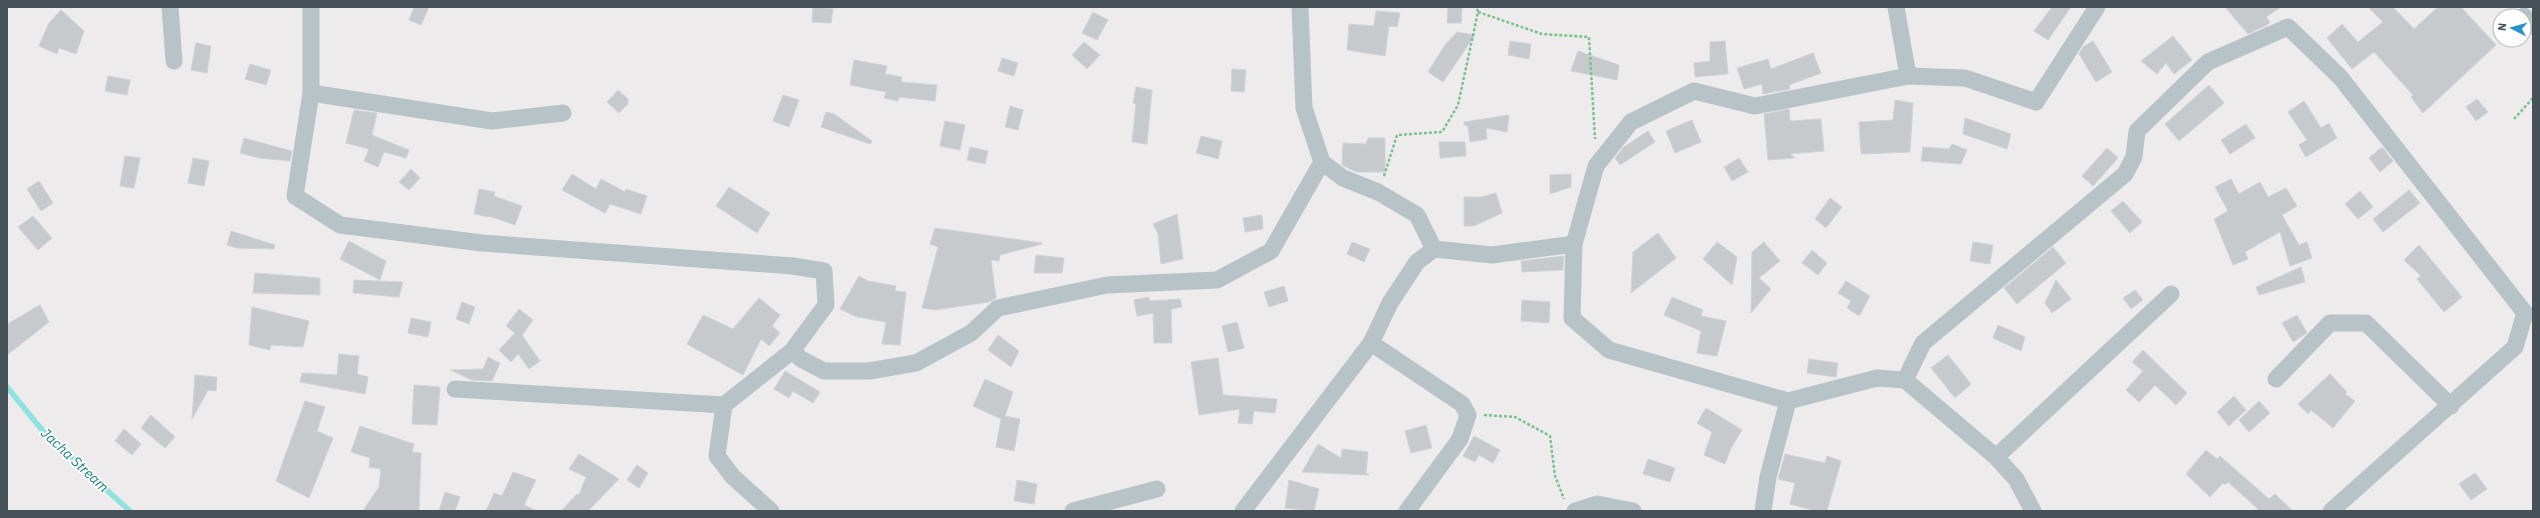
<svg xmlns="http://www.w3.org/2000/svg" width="2540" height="518" viewBox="0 0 2540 518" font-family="'IBM Plex Sans',sans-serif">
  <rect width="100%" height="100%" fill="#eeebec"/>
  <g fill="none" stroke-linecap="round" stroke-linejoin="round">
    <!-- stream -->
    <path stroke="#8ee2e0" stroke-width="5.5" d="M7 387 47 436 130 511"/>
  </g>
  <!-- building -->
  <g fill="#c6cacd" stroke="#d0d3d7">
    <path d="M414 7H429L421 25 409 20Z"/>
    <path d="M813 7 833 9 831 23 812 22Z"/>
    <path d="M1448 7H1462L1461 23H1447Z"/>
    <path d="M2052 7H2071L2048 40 2034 31Z"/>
    <path d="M2225 7H2281L2266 17 2270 22 2267 25 2248 34Z"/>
    <path d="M2368 7H2393L2414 29 2438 7H2461L2496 45 2423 113 2411 97 2413 95 2374 52 2352 69 2327 38 2342 24 2358 42 2383 22Z"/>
    <path d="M61 10 84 31 76 54 59 48 57 54 39 46 49 23Z"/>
    <path d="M1376 11 1400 13 1397 27 1389 26 1385 56 1347 50 1349 24 1374 26Z"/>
    <path d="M1093 12 1108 20 1097 40 1082 33Z"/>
    <path d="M1457 32 1475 35 1443 82 1428 72 1445 45Z"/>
    <path d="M2173 36 2192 60 2174 74 2166 63 2157 74 2141 61Z"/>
    <path d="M1510 41 1531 44 1529 59 1508 55Z"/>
    <path d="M1725 41 1728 74 1695 77 1694 63 1710 61V42Z"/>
    <path d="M2093 41 2112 72 2096 82 2079 54 2083 47Z"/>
    <path d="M1084 42 1100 55 1087 69 1072 55Z"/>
    <path d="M196 43 211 46 207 73 191 70Z"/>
    <path d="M1578 51 1619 65 1617 80 1571 71Z"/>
    <path d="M1813 53 1821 73 1789 85 1790 89 1763 94 1762 84 1744 89 1737 68 1768 59 1771 69Z"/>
    <path d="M1002 58 1018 63 1014 76 998 71Z"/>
    <path d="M854 60 887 66 885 74 902 77 901 82 937 85 935 101 899 97 898 101 884 98 886 92 850 85Z"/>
    <path d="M250 64 271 70 266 85 245 79Z"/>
    <path d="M1232 69 1246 70 1244 92 1231 91Z"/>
    <path d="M108 76 130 80 127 95 105 91Z"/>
    <path d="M2209 85 2224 103 2179 141 2165 124Z"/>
    <path d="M1136 87 1152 90 1147 144 1132 142 1136 104 1133 103Z"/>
    <path d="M618 90 628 99V104L619 113 607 102Z"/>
    <path d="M783 95 799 100 789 127 773 121Z"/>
    <path d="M2477 99 2488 112 2476 121 2466 107Z"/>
    <path d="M1895 100 1913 103 1910 152 1861 154 1859 122 1893 120Z"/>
    <path d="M2304 101 2321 128 2329 123 2337 138 2306 157 2299 145 2307 140 2288 112Z"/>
    <path d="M1010 106 1023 110 1018 130 1005 127Z"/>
    <path d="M1789 109 1790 121 1821 119 1824 151 1790 154 1795 158 1768 160 1764 114Z"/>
    <path d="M354 110 377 113 372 135 409 150 406 158 384 152 378 167 364 161 369 149 346 143Z"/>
    <path d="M826 112 834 114 872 141 870 144 821 127Z"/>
    <path d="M1509 115 1507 132 1486 128 1487 139 1470 142 1468 126 1464 125V122Z"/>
    <path d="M1965 118 2011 134 2007 149 1963 134Z"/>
    <path d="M1692 120 1701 142 1675 153 1666 131Z"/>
    <path d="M945 121 965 125 960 150 940 146Z"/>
    <path d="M2246 124 2255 138 2230 154 2221 140Z"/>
    <path d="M1648 131 1655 142 1620 165 1615 158 1624 147Z"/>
    <path d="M1201 136 1222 141 1218 159 1196 153Z"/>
    <path d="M244 138 292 151 290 161 259 158 240 153Z"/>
    <path d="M1368 138H1385V172H1356L1342 165 1343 143 1366 144Z"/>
    <path d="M1439 142H1465L1466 156 1440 158Z"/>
    <path d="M1952 144 1967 150 1961 164 1921 161 1923 147 1949 149Z"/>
    <path d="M970 147 988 151 985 164 967 160Z"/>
    <path d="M2382 147 2393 161 2380 172 2369 158Z"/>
    <path d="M2107 148 2118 158 2093 186 2082 176Z"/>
    <path d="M125 156 140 158 134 188 120 186Z"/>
    <path d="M193 158 209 161 204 186 188 183Z"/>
    <path d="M1739 158 1748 172 1732 181 1724 167Z"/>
    <path d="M411 169 420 178 409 190 399 182Z"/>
    <path d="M572 174 596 189 601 179 625 192 626 189 647 196 641 214 610 204 605 213 562 190Z"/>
    <path d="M1571 174V187L1550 194V175Z"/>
    <path d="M2231 179 2239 194 2260 182 2268 197 2286 188 2297 206 2282 215 2299 245 2307 242 2312 258 2290 266 2280 232 2245 252 2248 259 2233 265 2214 219 2228 211 2215 187Z"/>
    <path d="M39 181 53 203 41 211 27 189Z"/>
    <path d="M729 187 770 213 757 233 716 206Z"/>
    <path d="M479 189 495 192 494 196 522 206 515 225 489 216V217L474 214Z"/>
    <path d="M2409 190 2420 203 2383 232 2373 219Z"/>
    <path d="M2360 191 2373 207 2358 219 2345 204Z"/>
    <path d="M1496 193 1502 213 1474 226H1464V197H1482Z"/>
    <path d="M1830 198 1842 207 1826 228 1815 219Z"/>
    <path d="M2123 201 2142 222 2130 233 2111 211Z"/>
    <path d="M1177 214 1183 259 1161 264 1158 234 1153 224Z"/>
    <path d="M1262 215 1263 229 1245 232 1243 218Z"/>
    <path d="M33 216 52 238 38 250 18 227Z"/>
    <path d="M935 228 1042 243V244L1000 255 999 261 991 260 996 298 989 302 935 310 922 308 938 247 930 244Z"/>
    <path d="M231 231 275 245 274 249 236 248 227 245Z"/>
    <path d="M1658 233 1676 258 1631 293 1633 252Z"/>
    <path d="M349 241 386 261 380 280 340 259Z"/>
    <path d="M1352 242 1370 249 1364 262 1347 254Z"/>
    <path d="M1717 242 1737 257 1732 285 1703 259Z"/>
    <path d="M1764 242 1780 261 1759 278 1771 289 1751 313 1752 252Z"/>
    <path d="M1973 242 1993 245 1990 264 1970 261Z"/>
    <path d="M2419 245 2462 297 2444 312 2417 279 2421 276 2404 260Z"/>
    <path d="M2053 247 2066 263 2017 304 2004 288Z"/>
    <path d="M1812 250 1827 263 1818 275 1802 263Z"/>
    <path d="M1036 255 1064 258 1062 273H1034Z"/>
    <path d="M1564 256 1563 270 1522 272 1521 261Z"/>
    <path d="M2301 267 2305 282 2259 295 2256 287Z"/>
    <path d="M255 273 320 278V295L253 293Z"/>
    <path d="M859 276 868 281 896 286 895 291 906 292 900 345 882 344 886 322 857 317 840 309Z"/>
    <path d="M354 280 403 282 399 297 353 293Z"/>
    <path d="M2056 280 2071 299 2052 313 2045 303Z"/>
    <path d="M1846 281 1870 296 1859 316 1847 308 1851 301 1838 293Z"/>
    <path d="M1284 286 1288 301 1269 307 1264 292Z"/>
    <path d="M2135 290 2143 300 2131 309 2123 298Z"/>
    <path d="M1149 297V301L1180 299 1182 307 1171 309 1172 343H1154L1153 313 1137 316 1134 300Z"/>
    <path d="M1672 297 1703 310 1701 316 1726 321 1717 356 1697 353 1701 331 1664 315Z"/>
    <path d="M759 298 780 315 772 326 780 333 769 346 761 339 743 375 687 344 703 315 733 329Z"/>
    <path d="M1522 300 1550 302 1549 323 1521 321Z"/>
    <path d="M462 302 475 307 469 324 456 319Z"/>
    <path d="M40 305 49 322 7 355V324Z"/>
    <path d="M252 307 309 321 303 347 271 345 270 350 249 345Z"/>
    <path d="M519 309 533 320 522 335 540 361 529 369 518 354 511 362 499 350 515 333 506 326Z"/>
    <path d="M2297 315 2307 333 2293 342 2282 323Z"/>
    <path d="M411 318 431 322 428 337 408 333Z"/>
    <path d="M1237 322 1244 348 1228 352 1222 326Z"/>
    <path d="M1998 325 2025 337 2021 351 1993 338Z"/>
    <path d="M998 335 1019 351 1011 367 988 350Z"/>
    <path d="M2143 350 2187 393 2176 405 2155 385 2139 402 2126 390 2143 371 2132 362Z"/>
    <path d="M339 354 359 356 357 374 368 377 365 394 300 382 302 373 337 375Z"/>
    <path d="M1948 355 1971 384 1955 398 1931 368Z"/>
    <path d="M488 357 500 363 492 381 472 380 450 370 483 369Z"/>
    <path d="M1218 358 1223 395 1277 399 1275 413 1254 411 1252 424 1238 423 1240 409 1199 415 1191 362Z"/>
    <path d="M1809 359 1838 363 1836 377 1807 373Z"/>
    <path d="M785 371 820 392 813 403 793 391 789 398 774 389Z"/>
    <path d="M2330 374 2347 392 2345 394 2355 401 2333 428 2311 410 2308 414 2298 404Z"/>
    <path d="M195 375 217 377 216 391 208 390 192 419Z"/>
    <path d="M985 379 1013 392 1005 416 1020 419 1014 451 996 447 1001 419 973 406Z"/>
    <path d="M414 385 440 387 437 425 412 424Z"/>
    <path d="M2234 396 2246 410 2229 426 2217 412Z"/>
    <path d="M305 401 325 407 317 431 333 438 309 498 276 481Z"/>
    <path d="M2259 401 2270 413 2249 432 2239 420Z"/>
    <path d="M1706 408 1742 430 1731 448 1725 464 1704 455 1712 432 1697 423Z"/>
    <path d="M151 415 175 437 165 448 141 428Z"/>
    <path d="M1426 425 1432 448 1411 453 1405 431Z"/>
    <path d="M360 426 414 444 412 452 421 453 419 511H363L379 487 381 469 369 467 370 458 351 452Z"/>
    <path d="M124 429 141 444 132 455 115 441Z"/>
    <path d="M1474 436 1500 450 1493 463 1479 455 1475 462 1463 456Z"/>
    <path d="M1318 444 1341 458 1342 449 1368 452 1366 473 1369 475 1302 472Z"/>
    <path d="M2206 450 2217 459 2220 456 2269 499 2275 494 2293 511H2256L2258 509 2228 482 2225 485 2223 483 2210 497 2186 474Z"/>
    <path d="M579 454 619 479 588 511H561L577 494 579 495 586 477 569 469Z"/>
    <path d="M1785 454 1825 463 1827 456 1841 461 1827 511H1816L1790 504 1795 483 1778 479Z"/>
    <path d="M1648 459 1675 468 1670 482 1643 474Z"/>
    <path d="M637 465 648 473 639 488 627 480Z"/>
    <path d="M513 472 536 480 524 505 537 511H486L494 493 502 496Z"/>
    <path d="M2475 473 2487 489 2471 500 2459 484Z"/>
    <path d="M1017 480 1037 484 1034 504 1014 501Z"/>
    <path d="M1289 480 1319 489 1314 511 1285 508Z"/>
    <path d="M445 492 460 497 455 511H439Z"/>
  </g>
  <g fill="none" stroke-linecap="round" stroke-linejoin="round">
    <!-- path -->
    <g stroke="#78c38d" stroke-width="2.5" stroke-dasharray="3 2" stroke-linecap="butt">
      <path d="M1478 12 1542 34 1589 37 1595 139"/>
      <path d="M2514 119 2533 98"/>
      <path d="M1384 176 1397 135 1442 132 1458 105 1478 12 1477 7"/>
      <path d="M1484 415 1515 417 1550 436 1555 476 1564 499"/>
    </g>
    <!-- minor -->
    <g stroke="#b8c3c7" stroke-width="17">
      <path d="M170 7 174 61"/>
      <path d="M311 7V93L295 196 340 225 482 243 793 266 824 271 826 305 792 351 724 405 455 389"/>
      <path d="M1300 7 1304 108 1322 162 1343 178 1378 192 1417 215 1434 249"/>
      <path d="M1896 7 1908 76"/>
      <path d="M2524 16 2533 26"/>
      <path d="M311 93 492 121 563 113"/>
      <path d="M1371 343 1462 404 1468 415 1460 439 1407 511"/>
      <path d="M792 351 801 359 824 371H869L916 363 971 333 998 308 1107 285 1217 280 1271 251 1322 162"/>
      <path d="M2276 379 2330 323H2366L2451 406"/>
      <path d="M1905 380 1923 343 2125 174 2134 157 2137 131 2208 62 2288 27 2340 77 2525 313 2515 347 2331 511"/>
      <path d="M724 405 717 456 733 477 771 511"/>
      <path d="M1996 457 2171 294"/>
      <path d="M1073 511 1157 489"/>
      <path d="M1243 511 1371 343 1390 303 1417 262 1434 249 1492 255 1574 244"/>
      <path d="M1575 511 1597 504 1633 511"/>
      <path d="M1763 511 1768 477 1788 401"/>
      <path d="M2033 511 2016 479 1996 457 1905 380 1877 378 1788 401 1609 350 1572 318 1574 244 1596 166 1631 122 1694 91 1755 106 1908 76 1965 78 2036 102 2097 7"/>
    </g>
  </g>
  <g text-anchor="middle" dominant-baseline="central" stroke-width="3.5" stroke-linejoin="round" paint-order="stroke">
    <!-- water labels -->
    <g font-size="14" font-style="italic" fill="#188280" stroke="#fff">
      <text transform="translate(75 460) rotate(43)">Jacha Stream</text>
    </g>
  </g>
  <!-- border -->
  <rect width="2540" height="518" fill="none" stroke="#465257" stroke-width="16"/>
  <!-- north arrow -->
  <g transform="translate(2512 28) rotate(276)"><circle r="19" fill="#ffffff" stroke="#b5babc"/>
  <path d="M0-3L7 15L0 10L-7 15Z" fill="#2a94ca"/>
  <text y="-6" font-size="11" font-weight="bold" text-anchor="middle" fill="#465257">N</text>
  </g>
</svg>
